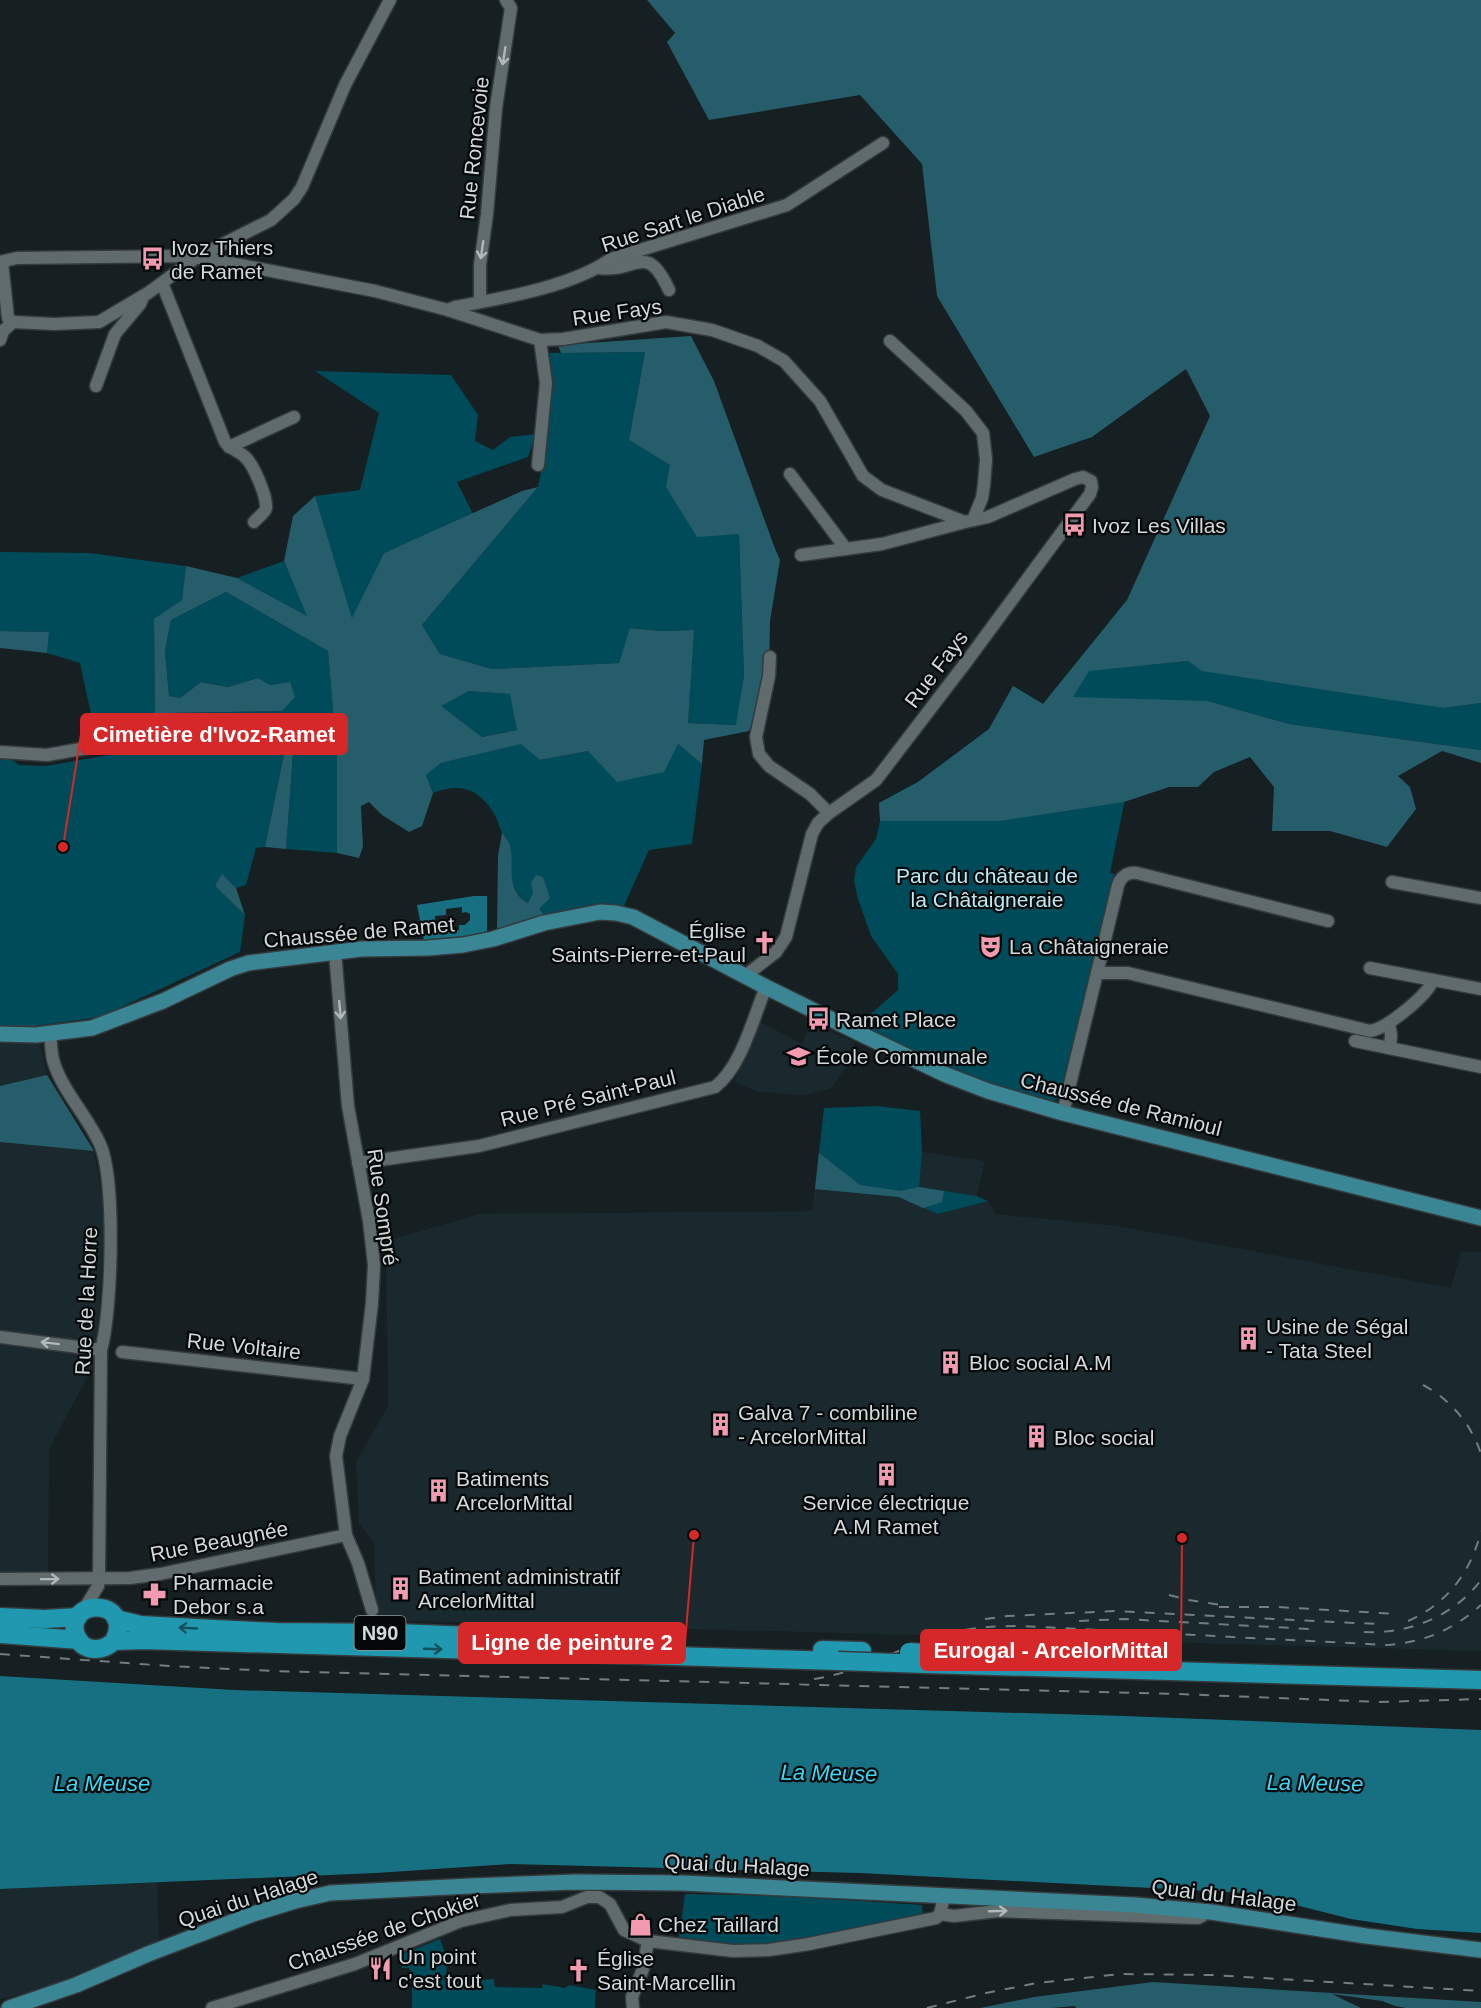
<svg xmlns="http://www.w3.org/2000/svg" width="1481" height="2008" viewBox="0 0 1481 2008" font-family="Arial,sans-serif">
  <rect width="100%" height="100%" fill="#161f21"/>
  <!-- built -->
  <g fill="#19292d">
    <path d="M761 1022 802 1044 810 1024 855 1042 845 1068 832 1088 804 1095 758 1092 734 1081Z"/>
    <path d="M36 1026 47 1075 94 1151 105 1216 96 1361 49 1449 48 1585H0V1028Z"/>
    <path d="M877 1106 920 1111 922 1152 985 1161 977 1195 988 1201 996 1214 1118 1226 1451 1288 1461 1252H1481V1651L376 1620 374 1543 359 1523 356 1462 388 1406 386 1241 480 1214 812 1211 824 1108Z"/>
    <path d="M157 1882 159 1943 35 1991 0 1999V1889Z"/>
  </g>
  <!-- green -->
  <g fill="#004b59">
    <path d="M645 352 629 440 670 465 739 534 744 675 737 725 688 723 693 630 662 631 631 628 619 663 492 669 440 654 422 625 538 487 548 435 550 353Z"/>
    <path d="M315 371 451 375 478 415 475 441 493 450 510 437 536 434 528 457 457 482 473 514 384 553 352 619 315 496 360 490 379 413Z"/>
    <path d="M0 552 90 553 186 566 182 600 154 620 155 726 93 734 92 719 80 663 47 653 48 632 0 631Z"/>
    <path d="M284 561 308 617 237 578Z"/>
    <path d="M226 592 328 651 337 758V853L286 849 293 754 285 749 265 847 256 848 246 885 236 888 222 875 215 886 245 915 240 952 100 1017 36 1026 0 1028V758L11 759 19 765 46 766 125 752 124 744H138L139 739 172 733 171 713 282 711 290 682 270 685 258 678 228 687 201 682 180 698 169 696 165 651 171 620Z"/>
    <path d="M1127 600 1147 665 1189 661 1443 708 1481 703V750L1289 724 1208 701 1133 760 1110 873 1115 874 1064 1092 1056 1100 1044 1103 978 1082 856 1027 898 990V974L871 936 858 899 854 881 856 867 876 839 880 821 879 803 918 782 989 729 1013 686 1043 704Z"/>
    <path d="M469 691 511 694 517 730 482 737 440 706Z"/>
    <path d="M522 743 540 760 588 751 678 744 702 764 692 844 649 850 624 906H599L545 916 538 909 533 893 528 903C510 891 511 878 510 858 510 854 511 848 510 844 509 840 504 837 502 833 499 827 498 821 495 815 479 789 462 782 433 793L426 775 441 763Z"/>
    <path d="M877 1106 920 1111 922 1152 919 1187 976 1196 988 1201 938 1214 899 1197 815 1189 824 1108Z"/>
    <path d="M685 1894 783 1896 922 1905 923 1916 770 1947 678 1943Z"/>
    <path d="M440 1939 447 1958 446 1982 494 1979 495 1987 542 1988 543 1984 565 1988 569 1985 596 1990 595 2008H412V1976L409 1968H402L399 1955Z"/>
  </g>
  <!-- forest -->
  <g fill="#255d6a" fill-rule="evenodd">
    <path d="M647 0H1481V703L1443 708 1202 671 1188 661 1089 671 1073 697 1208 701 1289 724 1481 750V763L1442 751 1398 776 1410 787 1416 809 1387 847 1330 831H1272L1274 787 1250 757 1214 772 1198 787H1169L1124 802 1000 821H880L879 803 918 782 989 729 1013 686 1043 704 1127 600 1210 416 1186 369 1092 437 1034 457 937 296 922 164 860 95 709 120 667 42 675 33Z"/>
    <path d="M691 336 714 381 774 546 780 560 770 621 769 676 749 731 704 740 702 764 678 744 664 772 617 782 588 751 540 760 521 744 441 763 426 775 433 793 422 826 409 832 382 815 369 802 361 806 363 847 359 858 337 853V758L328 651 226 592 171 620 165 651 169 696 180 698 201 682 228 687 258 678 270 685 290 682 295 697 282 711 171 713 172 733 93 747V734L155 726 154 619 182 600 186 566 237 578 307 616 284 561 293 516 315 496 352 618 384 553 522 491 538 487 422 625 440 654 492 669 619 663 630 628 662 631 694 630 688 723 736 725 744 675 739 534 697 537 666 487 670 465 629 440 645 352 561 353 558 345ZM469 691 510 694 517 730 482 737 441 706Z"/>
    <path d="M0 631 49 632 47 653 0 648Z"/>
    <path d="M285 749 293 754 286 849 265 847Z"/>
    <path d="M502 833C505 837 509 841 510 845 515 867 504 889 528 903L533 893 531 883 536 875 543 877 550 898 539 909 545 916 499 931 497 930 498 856Z"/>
    <path d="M222 874 236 888 245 915 215 886Z"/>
    <path d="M47 1075 94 1151 0 1142V1086Z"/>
    <path d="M819 1153 860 1185 901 1191 919 1187 944 1191 942 1202 923 1208 899 1197 815 1189Z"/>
    <path d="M1153 1982 1481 2002V2008H1406L1395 2006 1382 2001 1332 1994 1361 2008H1076L1075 2006 1052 2008H980L1034 1997Z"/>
  </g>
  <!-- water -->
  <g fill="#177081" fill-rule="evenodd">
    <path d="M474 896H487V934L424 941 417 905ZM462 907V913L466 912 470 914V920L465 925H459V930L436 932 435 916 446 915V909Z"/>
    <path d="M0 1676 234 1690 1124 1716 1481 1730V1933L1417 1929 1351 1919 1248 1893 860 1873 510 1864 376 1873 0 1889Z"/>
  </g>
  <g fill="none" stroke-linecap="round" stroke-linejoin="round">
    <defs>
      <g id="minor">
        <path d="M0 262 17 258 187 256 214 260 375 291 448 310 540 340 563 339 666 322 712 330 758 346 784 361 820 401 863 476 882 490 965 522 988 517 1075 479 1083 477 1091 481 1092 487 1090 494 967 661 876 780 829 813 818 823 812 834 786 937 776 952 745 976"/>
        <path d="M2 262 8 318 13 322 54 324 99 322 148 293 197 257 271 220 294 199 302 187 345 85 390 0"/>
        <path d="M599 268C637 273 646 240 669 290"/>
        <path d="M162 283 225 442C230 449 237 450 244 456 253 463 267 496 266 508 265 513 257 518 254 522"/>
        <path d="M480 302V265L487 214 496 108 511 8 506 0"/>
        <path d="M448 310 455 307C503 298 571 287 611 259L787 205 883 143"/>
        <path d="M0 340 3 331 13 322"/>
        <path d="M890 341 966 411 983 433 986 459 984 485 982 498 973 520"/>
        <path d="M96 386 115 334 140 304 143 297"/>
        <path d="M229 447 294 417"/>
        <path d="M538 465 546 383 540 340"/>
        <path d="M790 474 846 549"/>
        <path d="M801 555 882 544 965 522"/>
        <path d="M770 657 769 676 756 737 759 754 769 766 810 794 829 813"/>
        <path d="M0 752 47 755 126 741"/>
        <path d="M1392 882 1481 898"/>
        <path d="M335 952 348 1106 369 1221 374 1265 372 1303 363 1379 340 1436 336 1456 346 1535 358 1563 372 1610"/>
        <path d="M1370 968 1481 989"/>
        <path d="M1097 973 1118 885C1121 876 1128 872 1137 873L1328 921"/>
        <path d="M1389 1023 1391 1035 1390 1048"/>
        <path d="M50 1033C51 1041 51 1051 53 1060 62 1091 87 1115 100 1144 116 1180 112 1311 101 1350L99 1578 98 1586 83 1611"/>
        <path d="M1355 1041 1481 1067"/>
        <path d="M1063 1113 1097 973H1128L1370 1031C1386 1029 1427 996 1433 980"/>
        <path d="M358 1163 479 1146 715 1087C742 1066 753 1018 766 987"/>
        <path d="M0 1337 101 1350"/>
        <path d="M122 1352 363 1379"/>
        <path d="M0 1579 130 1578 160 1574 346 1535"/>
        <path d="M940 1914 954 1916 998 1911 1198 1918 1202 1916"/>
        <path d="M212 2008 355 1964 461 1921 510 1910 562 1907 587 1897H599L610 1904 624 1930 648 1941 733 1951 769 1950 809 1944 936 1918 940 1914 944 1896"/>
        <path d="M633 2008 632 1997 643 1969 648 1941"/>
      </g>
      <g id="major">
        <path d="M0 1034 36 1035 92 1028 163 1001 230 969 248 963 361 949 428 948 463 945 493 939 544 923 600 912 616 913 633 917 766 987 865 1036 944 1074 988 1091 1063 1113 1481 1218"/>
        <path d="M9 2008 76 1985 148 1954 253 1914 295 1901 330 1893 470 1886 575 1882 682 1883 1135 1905 1211 1912 1366 1936 1481 1950"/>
      </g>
      <g id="highway">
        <path d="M0 1617 45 1619 78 1617"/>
        <path d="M116 1619 141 1625 214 1629 277 1632 397 1633 593 1641"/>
        <path d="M0 1634 79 1640"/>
        <path d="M114 1641C135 1597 63 1598 76 1635 82 1653 103 1652 114 1641L143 1640 838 1661"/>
        <path d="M822 1650 862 1651"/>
        <path d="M925 1664 1481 1680"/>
      </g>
    </defs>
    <!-- minor casing -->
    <use href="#minor" stroke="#353a3c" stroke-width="15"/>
    <!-- major casing -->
    <use href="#major" stroke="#353a3c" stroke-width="18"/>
    <!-- highway casing -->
    <use href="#highway" stroke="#353a3c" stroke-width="21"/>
    <!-- minor -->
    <use href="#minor" stroke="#606b6d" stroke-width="12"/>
    <!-- major -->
    <use href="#major" stroke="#3a8695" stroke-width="15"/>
    <!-- highway -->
    <use href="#highway" stroke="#2098af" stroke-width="18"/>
    <!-- rail -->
    <g stroke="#757d7e" stroke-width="2" stroke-dasharray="10 10" stroke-linecap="butt">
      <path d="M1423 1385C1450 1399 1472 1425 1481 1454"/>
      <path d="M1169 1595 1189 1600 1228 1606"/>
      <path d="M1219 1607H1277L1397 1614"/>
      <path d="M985 1619 1007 1616 1115 1611 1377 1624"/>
      <path d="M1079 1621 1123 1619 1310 1629"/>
      <path d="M1408 1621C1447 1604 1471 1572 1481 1531"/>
      <path d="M1364 1632C1409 1634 1453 1617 1481 1580"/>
      <path d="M0 1654 169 1666 273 1671 1178 1694 1379 1702 1481 1699"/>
      <path d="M814 1679C856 1673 893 1651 933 1638 962 1628 991 1626 1021 1626L1387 1645C1425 1642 1453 1630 1481 1605"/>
      <path d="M927 2008 986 1993 1037 1983 1121 1974 1212 1975 1481 1991"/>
    </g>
    <defs>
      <g id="highway-bridge">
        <path d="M909 1652 941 1654"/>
        <path d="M838 1661 925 1664"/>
      </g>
    </defs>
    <!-- highway-bridge casing -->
    <use href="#highway-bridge" stroke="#353a3c" stroke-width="21" stroke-linecap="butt"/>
    <!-- highway-bridge -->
    <use href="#highway-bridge" stroke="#2098af" stroke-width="18"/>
  </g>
  <!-- one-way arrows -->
  <defs><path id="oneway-shaft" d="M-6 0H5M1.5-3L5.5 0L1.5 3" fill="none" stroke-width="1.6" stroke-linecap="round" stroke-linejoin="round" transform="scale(1.5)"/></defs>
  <g stroke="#b0b8b9">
    <use href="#oneway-shaft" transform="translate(504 56) rotate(99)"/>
    <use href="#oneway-shaft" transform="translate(482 250) rotate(98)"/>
    <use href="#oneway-shaft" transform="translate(340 1010) rotate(85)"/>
    <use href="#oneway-shaft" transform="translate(50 1343) rotate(-173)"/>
    <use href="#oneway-shaft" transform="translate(50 1579) rotate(-1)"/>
    <use href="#oneway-shaft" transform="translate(998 1911) rotate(-2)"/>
  </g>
  <g stroke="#12505c">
    <use href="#oneway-shaft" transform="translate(188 1628) rotate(-177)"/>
    <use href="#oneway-shaft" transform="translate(433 1649) rotate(2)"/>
  </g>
  <!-- icons -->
  <defs>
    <symbol id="bus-bare" viewBox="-9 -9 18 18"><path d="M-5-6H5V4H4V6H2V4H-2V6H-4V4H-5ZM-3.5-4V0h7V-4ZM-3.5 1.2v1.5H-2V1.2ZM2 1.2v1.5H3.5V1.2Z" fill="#f29aaf" stroke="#050809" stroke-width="2.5" paint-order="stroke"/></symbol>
    <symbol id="church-bare" viewBox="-9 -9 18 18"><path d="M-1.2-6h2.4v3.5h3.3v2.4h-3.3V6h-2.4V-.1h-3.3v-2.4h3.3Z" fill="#f29aaf" stroke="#050809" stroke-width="2.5" paint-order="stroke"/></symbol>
    <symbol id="theatre-bare" viewBox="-9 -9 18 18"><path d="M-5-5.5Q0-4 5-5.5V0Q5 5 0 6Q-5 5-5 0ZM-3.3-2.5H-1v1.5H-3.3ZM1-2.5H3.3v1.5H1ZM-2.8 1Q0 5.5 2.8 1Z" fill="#f29aaf" stroke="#050809" stroke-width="2.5" paint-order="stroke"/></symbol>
    <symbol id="school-bare" viewBox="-9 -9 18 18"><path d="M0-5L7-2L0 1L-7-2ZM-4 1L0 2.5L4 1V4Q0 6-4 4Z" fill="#f29aaf" stroke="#050809" stroke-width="2.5" paint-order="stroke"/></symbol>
    <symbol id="building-bare" viewBox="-9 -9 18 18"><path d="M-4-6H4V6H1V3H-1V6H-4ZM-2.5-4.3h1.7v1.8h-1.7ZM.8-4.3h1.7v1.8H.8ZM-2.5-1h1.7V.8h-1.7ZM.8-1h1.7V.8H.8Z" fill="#f29aaf" stroke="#050809" stroke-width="2.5" paint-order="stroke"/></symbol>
    <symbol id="pharmacy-bare" viewBox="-9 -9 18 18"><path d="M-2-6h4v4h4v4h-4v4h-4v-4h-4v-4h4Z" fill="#f29aaf" stroke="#050809" stroke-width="2.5" paint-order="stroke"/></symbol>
    <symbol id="shop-bare" viewBox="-9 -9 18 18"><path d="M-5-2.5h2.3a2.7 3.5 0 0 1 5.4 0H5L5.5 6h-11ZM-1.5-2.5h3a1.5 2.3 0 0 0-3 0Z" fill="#f29aaf" stroke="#050809" stroke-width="2.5" paint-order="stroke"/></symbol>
    <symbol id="restaurant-bare" viewBox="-9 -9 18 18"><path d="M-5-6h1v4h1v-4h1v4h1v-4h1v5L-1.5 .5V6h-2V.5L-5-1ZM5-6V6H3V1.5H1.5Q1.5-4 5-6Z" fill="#f29aaf" stroke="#050809" stroke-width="2.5" paint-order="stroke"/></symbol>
  </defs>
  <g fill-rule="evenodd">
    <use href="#bus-bare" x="136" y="242" width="33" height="33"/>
    <use href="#bus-bare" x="1058" y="508" width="33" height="33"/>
    <use href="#church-bare" x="748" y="926" width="33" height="33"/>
    <use href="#theatre-bare" x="974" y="930" width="33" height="33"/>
    <use href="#bus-bare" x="802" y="1002" width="33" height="33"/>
    <use href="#school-bare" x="782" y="1040" width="33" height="33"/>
    <use href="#building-bare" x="1232" y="1322" width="33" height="33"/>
    <use href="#building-bare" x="934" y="1346" width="33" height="33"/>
    <use href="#building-bare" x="704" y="1408" width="33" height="33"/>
    <use href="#building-bare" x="1020" y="1420" width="33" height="33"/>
    <use href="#building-bare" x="870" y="1458" width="33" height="33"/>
    <use href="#building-bare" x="422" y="1474" width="33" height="33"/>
    <use href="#building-bare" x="384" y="1572" width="33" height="33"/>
    <use href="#pharmacy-bare" x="138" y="1578" width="33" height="33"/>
    <use href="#shop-bare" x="624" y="1908" width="33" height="33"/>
    <use href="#restaurant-bare" x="364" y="1952" width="33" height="33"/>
    <use href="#church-bare" x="562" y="1954" width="33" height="33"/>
  </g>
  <g text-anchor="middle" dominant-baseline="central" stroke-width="4.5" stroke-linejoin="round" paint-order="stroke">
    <!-- shield labels -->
    <rect fill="#050809" stroke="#959a9b" stroke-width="1.5" x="354.5" y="1616" width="51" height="34" rx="4.5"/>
    <g font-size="20" font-weight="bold" fill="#d3d9da">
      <text x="380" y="1633">N90</text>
    </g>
    <!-- street labels -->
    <g font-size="21" fill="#d3d9da" stroke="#050809">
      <text transform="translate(474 148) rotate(-84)">Rue Roncevoie</text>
      <text transform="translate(683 219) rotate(-18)">Rue Sart le Diable</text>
      <text transform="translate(617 312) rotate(-8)">Rue Fays</text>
      <text transform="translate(936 669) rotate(-53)">Rue Fays</text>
      <text transform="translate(359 932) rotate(-5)">Chaussée de Ramet</text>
      <text transform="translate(588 1098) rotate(-14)">Rue Pré Saint-Paul</text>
      <text transform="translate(1121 1104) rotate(14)">Chaussée de Ramioul</text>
      <text transform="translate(383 1207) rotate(82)">Rue Sompré</text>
      <text transform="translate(86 1301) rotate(-87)">Rue de la Horre</text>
      <text transform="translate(244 1346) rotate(6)">Rue Voltaire</text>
      <text transform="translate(219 1541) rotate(-11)">Rue Beaugnée</text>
      <text transform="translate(737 1865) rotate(3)">Quai du Halage</text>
      <text transform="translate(1224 1895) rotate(7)">Quai du Halage</text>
      <text transform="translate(248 1898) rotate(-18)">Quai du Halage</text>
      <text transform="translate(384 1931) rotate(-19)">Chaussée de Chokier</text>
    </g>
    <!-- poi labels -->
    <g font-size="21" fill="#d3d9da" stroke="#050809" text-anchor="start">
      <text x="171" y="247">Ivoz Thiers<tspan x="171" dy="24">de Ramet</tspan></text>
      <text x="1092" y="525">Ivoz Les Villas</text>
      <text x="746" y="930" text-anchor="end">Église<tspan x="746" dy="24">Saints-Pierre-et-Paul</tspan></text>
      <text x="1009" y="946">La Châtaigneraie</text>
      <text x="836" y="1019">Ramet Place</text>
      <text x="816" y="1056">École Communale</text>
      <text x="1266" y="1326">Usine de Ségal<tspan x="1266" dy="24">- Tata Steel</tspan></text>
      <text x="969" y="1362">Bloc social A.M</text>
      <text x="738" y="1412">Galva 7 - combiline<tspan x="738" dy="24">- ArcelorMittal</tspan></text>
      <text x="1054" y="1437">Bloc social</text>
      <text x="456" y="1478">Batiments<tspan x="456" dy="24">ArcelorMittal</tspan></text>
      <text x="886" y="1502" text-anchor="middle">Service électrique<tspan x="886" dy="24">A.M Ramet</tspan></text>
      <text x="418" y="1576">Batiment administratif<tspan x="418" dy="24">ArcelorMittal</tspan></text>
      <text x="173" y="1582">Pharmacie<tspan x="173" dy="24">Debor s.a</tspan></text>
      <text x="658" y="1924">Chez Taillard</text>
      <text x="398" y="1956">Un point<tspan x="398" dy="24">c'est tout</tspan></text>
      <text x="597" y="1958">Église<tspan x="597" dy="24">Saint-Marcellin</tspan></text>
    </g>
    <!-- park labels -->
    <g font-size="21" fill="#b9eaf6" stroke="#050809">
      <text x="987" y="875">Parc du château de<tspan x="987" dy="24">la Châtaigneraie</tspan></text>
    </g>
    <!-- water labels -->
    <g font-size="22" font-style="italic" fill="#39daf9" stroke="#050809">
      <text transform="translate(829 1773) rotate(1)">La Meuse</text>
      <text x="102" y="1783">La Meuse</text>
      <text transform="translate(1315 1783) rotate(1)">La Meuse</text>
    </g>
  </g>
  <!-- callouts -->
  <path fill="none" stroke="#d62828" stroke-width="2" d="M63 847L81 734M694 1535L685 1643M1182 1538L1181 1650"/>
  <g fill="#d62828" stroke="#050809" stroke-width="2">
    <circle cx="63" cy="847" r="6"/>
    <circle cx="694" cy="1535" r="6"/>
    <circle cx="1182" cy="1538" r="6"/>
  </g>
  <g fill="#d62828" stroke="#d62828" stroke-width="2">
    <rect x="81" y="714" width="266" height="40" rx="6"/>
    <rect x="459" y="1623" width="226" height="40" rx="6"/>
    <rect x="921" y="1630" width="260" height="40" rx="6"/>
  </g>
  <g font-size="22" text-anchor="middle" font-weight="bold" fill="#fff">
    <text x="214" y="742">Cimetière d'Ivoz-Ramet</text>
    <text x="572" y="1650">Ligne de peinture 2</text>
    <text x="1051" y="1658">Eurogal - ArcelorMittal</text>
  </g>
</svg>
